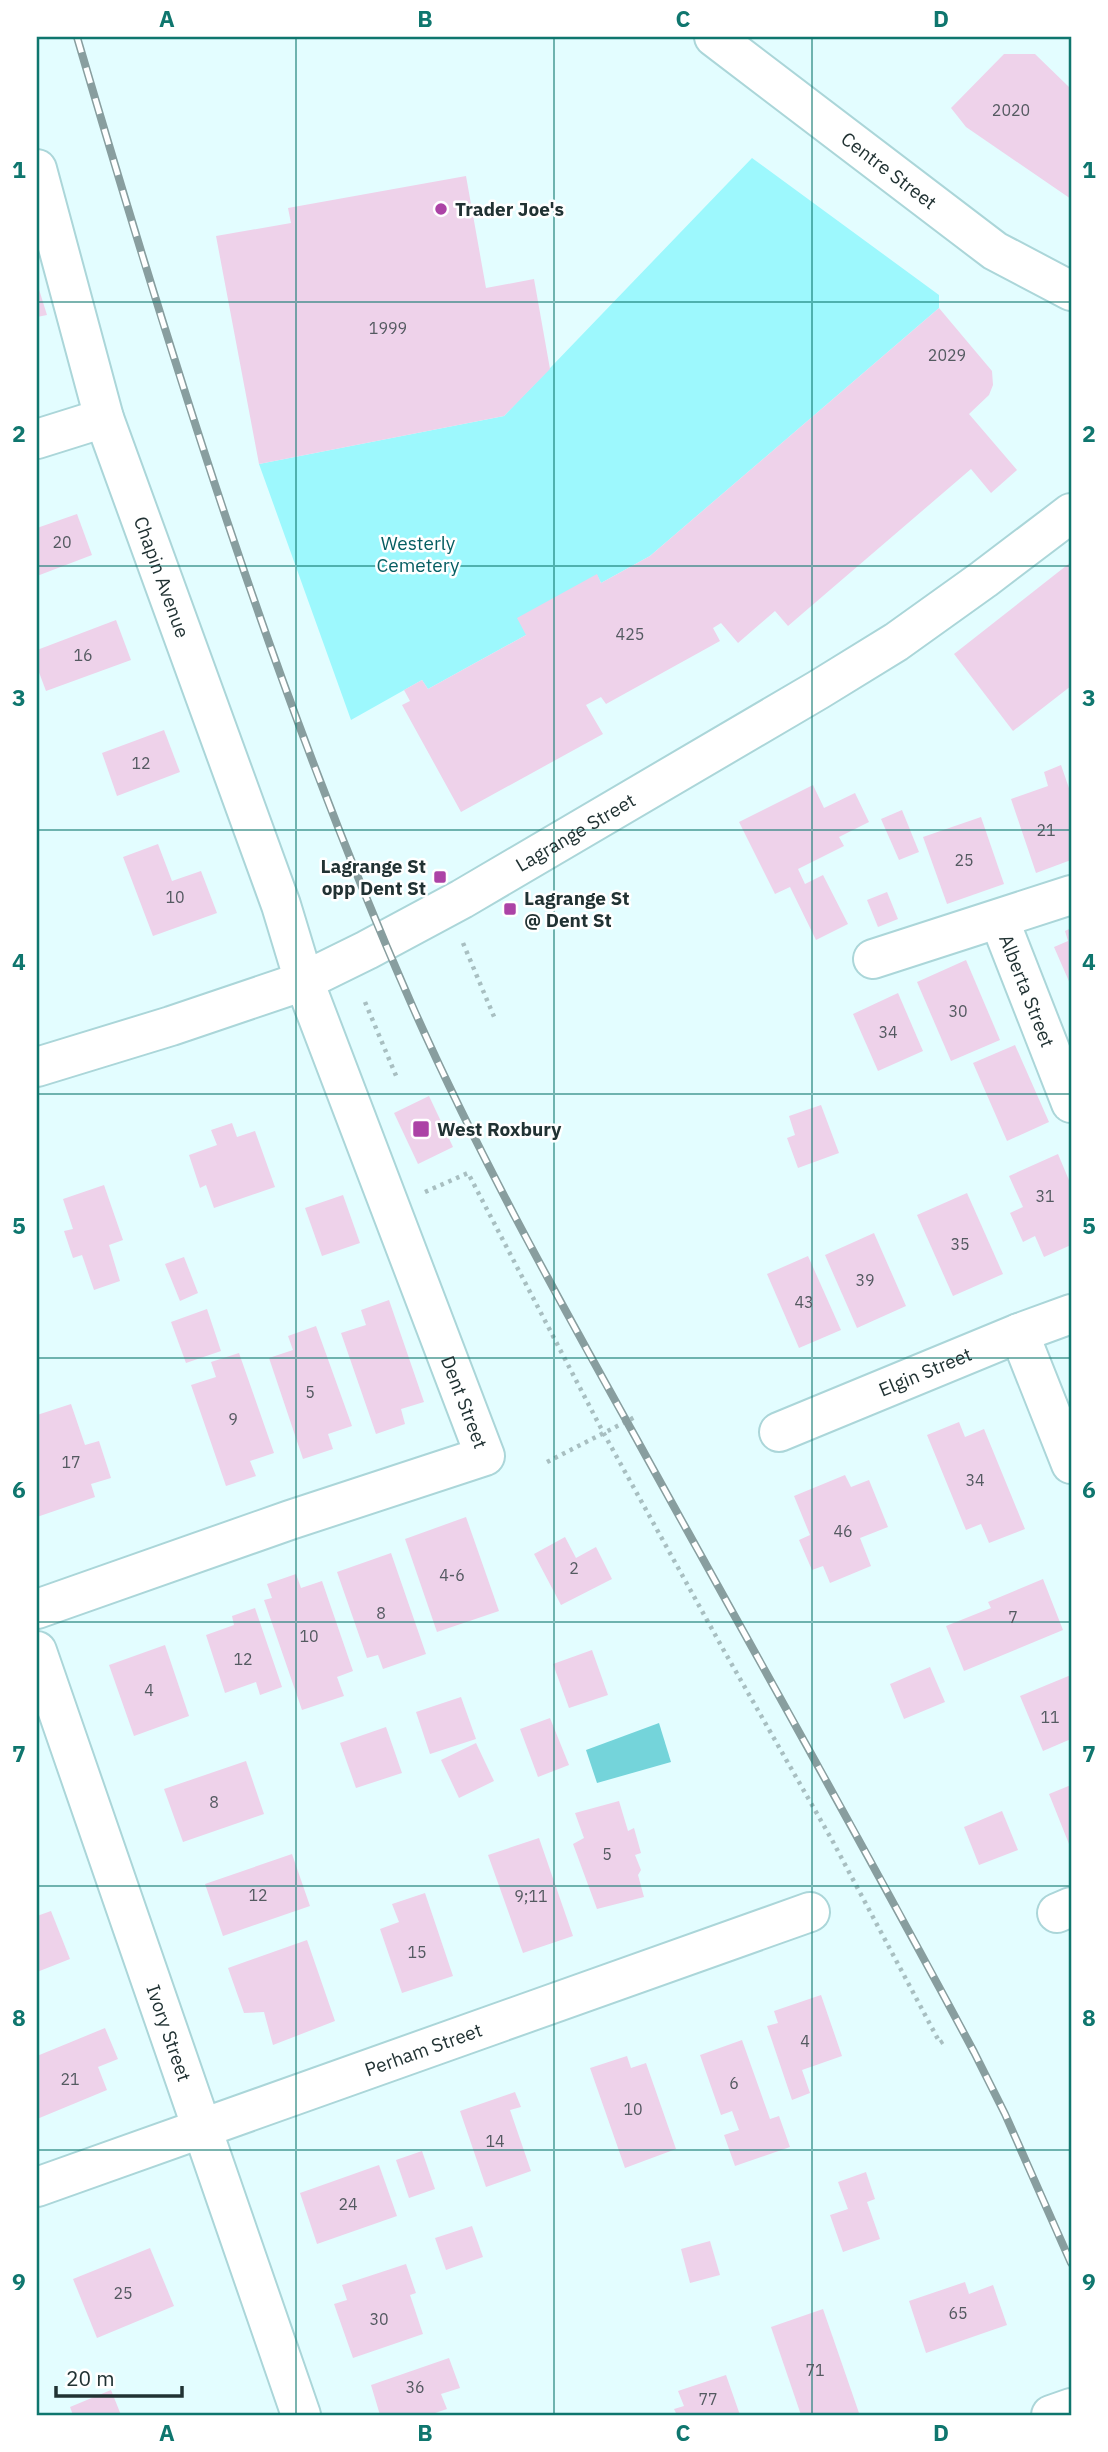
<svg xmlns="http://www.w3.org/2000/svg" width="1108" height="2452" viewBox="0 0 1108 2452" font-family="'IBM Plex Sans',sans-serif">
  <rect width="100%" height="100%" fill="#e3fdff"/>
  <!-- green -->
  <path fill="#9df8fd" d="M752 158 939 295V308L650 556 601 583 597 575 526 635 428 689 422 680 351 720 259 464 504 416Z"/>
  <!-- water -->
  <path fill="#74d4da" d="M659 1723 671 1762 597 1783 586 1750Z"/>
  <!-- building -->
  <g fill="#eed2ea">
    <path d="M1004 54H1035L1069 87 1071 85V199L966 127 951 108Z"/>
    <path d="M466 176 486 288 534 279 550 369 504 416 259 464 216 236 291 223 288 208Z"/>
    <path d="M37 283 47 315 37 317Z"/>
    <path d="M939 308 992 371 993 385 989 395 969 414 1017 470 991 493 971 469 788 626 775 611 738 643 721 623 713 628 720 641 606 704 601 697 586 705 603 734 461 812 402 705 410 701 404 690 422 680 428 689 526 635 517 618 597 574 601 583 650 556Z"/>
    <path d="M77 514 92 555 37 576V528Z"/>
    <path d="M1071 562V686L1013 731 954 654Z"/>
    <path d="M116 620 131 660 46 691 37 667V650Z"/>
    <path d="M164 730 180 772 117 796 102 753Z"/>
    <path d="M1061 765 1071 794V860L1036 873 1011 799 1048 786 1044 772Z"/>
    <path d="M813 785 824 808 855 793 869 822 839 837 844 846 798 869 805 884 823 875 848 924 816 940 790 887 775 894 739 822Z"/>
    <path d="M902 810 919 852 899 860 881 819Z"/>
    <path d="M981 817 1004 884 947 904 923 837Z"/>
    <path d="M158 844 172 881 201 871 217 913 153 936 123 857Z"/>
    <path d="M887 892 898 919 878 927 867 900Z"/>
    <path d="M1071 928V986L1054 947 1068 941 1065 931Z"/>
    <path d="M966 960 1000 1040 951 1061 917 982Z"/>
    <path d="M898 993 923 1051 878 1071 853 1014Z"/>
    <path d="M1015 1045 1049 1122 1007 1141 973 1063Z"/>
    <path d="M429 1096 453 1147 418 1164 394 1113Z"/>
    <path d="M821 1105 839 1153 798 1168 787 1138 795 1135 789 1116Z"/>
    <path d="M232 1123 237 1137 255 1131 275 1187 214 1208 206 1185 200 1188 189 1155 217 1145 211 1130Z"/>
    <path d="M1058 1154 1071 1185V1245L1044 1257 1035 1236 1023 1242 1010 1213 1023 1207 1009 1176Z"/>
    <path d="M104 1185 123 1240 109 1245 120 1281 94 1290 82 1255 73 1258 64 1231 73 1229 63 1199Z"/>
    <path d="M967 1193 1003 1274 953 1296 917 1215Z"/>
    <path d="M343 1195 360 1243 322 1256 305 1208Z"/>
    <path d="M874 1233 906 1306 857 1328 825 1255Z"/>
    <path d="M808 1256 841 1330 799 1348 767 1274Z"/>
    <path d="M184 1257 198 1293 180 1301 165 1264Z"/>
    <path d="M389 1300 424 1402 401 1409 405 1424 376 1434 341 1333 366 1325 361 1310Z"/>
    <path d="M207 1309 221 1351 186 1363 171 1322Z"/>
    <path d="M316 1326 352 1426 328 1434 333 1449 303 1459 269 1358 293 1350 288 1336Z"/>
    <path d="M239 1353 274 1453 250 1461 256 1476 226 1486 191 1385 216 1377 211 1362Z"/>
    <path d="M71 1404 85 1445 99 1441 111 1478 91 1484 95 1497 37 1517V1415Z"/>
    <path d="M959 1422 965 1437 984 1429 1025 1529 989 1543 981 1524 966 1530 927 1435Z"/>
    <path d="M845 1475 851 1487 869 1480 888 1527 860 1538 871 1566 830 1583 823 1566 812 1570 799 1540 810 1535 794 1496Z"/>
    <path d="M466 1517 499 1611 437 1632 405 1539Z"/>
    <path d="M565 1537 576 1558 596 1547 612 1579 561 1605 534 1554Z"/>
    <path d="M391 1553 426 1654 383 1669 378 1655 367 1658 337 1572Z"/>
    <path d="M296 1574 301 1588 322 1581 353 1671 337 1677 344 1696 302 1710 264 1600 272 1598 267 1584Z"/>
    <path d="M1043 1579 1063 1630 964 1671 946 1626 991 1608 988 1602Z"/>
    <path d="M255 1608 282 1687 260 1695 256 1682 225 1693 206 1635 234 1625 232 1616Z"/>
    <path d="M165 1645 189 1716 134 1736 109 1665Z"/>
    <path d="M592 1650 608 1695 569 1708 553 1664Z"/>
    <path d="M930 1667 945 1702 904 1719 890 1684Z"/>
    <path d="M1071 1675V1739L1043 1751 1020 1696Z"/>
    <path d="M461 1697 476 1739 430 1754 416 1712Z"/>
    <path d="M550 1718 569 1765 538 1777 520 1729Z"/>
    <path d="M386 1727 402 1773 356 1788 340 1743Z"/>
    <path d="M476 1743 494 1781 459 1798 441 1760Z"/>
    <path d="M246 1761 264 1814 183 1842 164 1789Z"/>
    <path d="M1071 1785V1849L1049 1794Z"/>
    <path d="M619 1801 628 1831 634 1828 641 1853 635 1855 641 1870 638 1875 644 1897 597 1909 573 1844 584 1838 575 1813Z"/>
    <path d="M1002 1811 1018 1850 979 1865 964 1827Z"/>
    <path d="M539 1838 573 1936 523 1953 488 1855Z"/>
    <path d="M292 1854 310 1906 223 1936 205 1884Z"/>
    <path d="M425 1893 453 1976 402 1993 380 1929 399 1922 392 1904Z"/>
    <path d="M51 1911 70 1959 37 1972V1916Z"/>
    <path d="M307 1940 335 2021 273 2045 264 2012 244 2013 228 1968Z"/>
    <path d="M821 1995 842 2056 802 2070 810 2093 792 2100 767 2026 778 2023 774 2011Z"/>
    <path d="M105 2028 118 2059 98 2067 107 2090 37 2119V2056Z"/>
    <path d="M742 2040 770 2119 779 2116 790 2147 735 2166 724 2135 739 2130 732 2111 721 2115 700 2055Z"/>
    <path d="M627 2056 631 2068 646 2063 676 2149 625 2168 590 2068Z"/>
    <path d="M515 2092 521 2107 510 2110 531 2171 486 2187 460 2111Z"/>
    <path d="M422 2151 435 2189 409 2198 396 2160Z"/>
    <path d="M379 2165 397 2216 317 2244 300 2193Z"/>
    <path d="M866 2172 875 2199 867 2202 880 2239 843 2252 830 2215 848 2209 838 2182Z"/>
    <path d="M472 2226 483 2257 446 2270 435 2238Z"/>
    <path d="M710 2241 720 2275 690 2283 681 2249Z"/>
    <path d="M150 2248 174 2306 97 2338 73 2279Z"/>
    <path d="M406 2264 416 2293 410 2295 423 2334 353 2358 334 2304 347 2300 342 2285Z"/>
    <path d="M965 2282 969 2294 993 2285 1007 2325 926 2353 909 2301Z"/>
    <path d="M823 2309 859 2413 853 2415H801L771 2327Z"/>
    <path d="M449 2358 460 2388 441 2394 447 2409 429 2415H380L371 2385Z"/>
    <path d="M726 2375 740 2415H677L674 2409 684 2406 678 2391Z"/>
    <path d="M111 2390 121 2415H73L70 2407Z"/>
  </g>
  <g fill="none" stroke-linecap="round" stroke-linejoin="round">
    <defs>
      <g id="street">
        <path id="s1" d="M37 169 104 418 281 905 304 981 485 1456 290 1520 37 1609"/>
        <path d="M37 439 104 418"/>
        <path id="s2" d="M999 919 1071 1103"/>
        <path d="M873 959 1071 895"/>
        <path d="M1019 1333 1071 1464"/>
        <path id="s3" d="M779 1432 1019 1333 1071 1314"/>
        <path id="s4" d="M37 1651 301 2415"/>
        <path d="M1057 1913 1071 1907"/>
        <path id="s5" d="M37 2187 810 1912"/>
        <path d="M1051 2415 1071 2408"/>
      </g>
      <g id="secondary">
        <path id="s6" d="M714 37 995 251 1071 291"/>
        <path id="s7" d="M37 1067 171 1026 304 981 367 950 462 899 818 690 896 642 984 579 1071 513"/>
      </g>
    </defs>
    <!-- street casing -->
    <use href="#street" stroke="#abd6d9" stroke-width="42"/>
    <!-- secondary casing -->
    <use href="#secondary" stroke="#abd6d9" stroke-width="42"/>
    <!-- path -->
    <g stroke="#a8bfc1" stroke-width="4.5" stroke-dasharray="3.5 5" stroke-linecap="butt">
      <path d="M463 943 495 1019"/>
      <path d="M365 1002 397 1078"/>
      <path d="M425 1192 468 1173 603 1432 723 1649 832 1840 940 2043 945 2040"/>
      <path d="M547 1462 637 1416"/>
    </g>
    <!-- street -->
    <use href="#street" stroke="#fff" stroke-width="38"/>
    <!-- secondary -->
    <use href="#secondary" stroke="#fff" stroke-width="38"/>
    <defs>
      <path id="rail" d="M77 37C173 364 274 691 411 1003 477 1153 557 1296 636 1438 749 1643 864 1846 974 2052L1005 2114 1071 2263"/>
    </defs>
    <!-- rail casing -->
    <use href="#rail" stroke="#889e9f" stroke-width="8"/>
    <!-- rail -->
    <use href="#rail" stroke="#fff" stroke-width="5" stroke-dasharray="16" stroke-linecap="butt"/>
  </g>
  <!-- grid -->
  <path fill="none" stroke="#0f766e" stroke-width="2" stroke-opacity="0.55" d="M296 37V2415M554 37V2415M812 37V2415M37 302H1071M37 566H1071M37 830H1071M37 1094H1071M37 1358H1071M37 1622H1071M37 1886H1071M37 2150H1071"/>
  <!-- markers -->
  <g fill="#ac43a6" stroke="#fff" stroke-width="2.5">
    <circle cx="441" cy="209" r="7"/>
    <rect x="433" y="870" width="14" height="14" rx="3.5"/>
    <rect x="503" y="902" width="14" height="14" rx="3.5"/>
    <rect x="412" y="1120" width="18" height="18" rx="3.5"/>
  </g>
  <g text-anchor="middle" dominant-baseline="central" stroke-width="5" stroke-linejoin="round" paint-order="stroke">
    <!-- number labels -->
    <g font-size="16" fill="#545a61">
      <text x="1011" y="110">2020</text>
      <text x="388" y="328">1999</text>
      <text x="947" y="355">2029</text>
      <text x="62" y="542">20</text>
      <text x="630" y="634">425</text>
      <text x="83" y="655">16</text>
      <text x="141" y="763">12</text>
      <text x="1046" y="830">21</text>
      <text x="964" y="860">25</text>
      <text x="175" y="897">10</text>
      <text x="958" y="1011">30</text>
      <text x="888" y="1032">34</text>
      <text x="1045" y="1196">31</text>
      <text x="960" y="1244">35</text>
      <text x="865" y="1280">39</text>
      <text x="804" y="1302">43</text>
      <text x="310" y="1392">5</text>
      <text x="233" y="1419">9</text>
      <text x="71" y="1462">17</text>
      <text x="975" y="1480">34</text>
      <text x="843" y="1531">46</text>
      <text x="574" y="1568">2</text>
      <text x="452" y="1575">4-6</text>
      <text x="381" y="1613">8</text>
      <text x="1013" y="1617">7</text>
      <text x="309" y="1636">10</text>
      <text x="243" y="1659">12</text>
      <text x="149" y="1690">4</text>
      <text x="1050" y="1717">11</text>
      <text x="214" y="1802">8</text>
      <text x="607" y="1854">5</text>
      <text x="258" y="1895">12</text>
      <text x="531" y="1896">9;11</text>
      <text x="417" y="1952">15</text>
      <text x="805" y="2041">4</text>
      <text x="70" y="2079">21</text>
      <text x="734" y="2083">6</text>
      <text x="633" y="2109">10</text>
      <text x="495" y="2141">14</text>
      <text x="348" y="2204">24</text>
      <text x="123" y="2293">25</text>
      <text x="958" y="2313">65</text>
      <text x="379" y="2319">30</text>
      <text x="815" y="2370">71</text>
      <text x="415" y="2387">36</text>
      <text x="708" y="2399">77</text>
    </g>
    <!-- street labels -->
    <g font-size="19" fill="#213233" stroke="#fff">
      <text stroke="none"><textPath href="#s6" startOffset="220">Centre Street</textPath></text>
      <text stroke="none"><textPath href="#s1" startOffset="427">Chapin Avenue</textPath></text>
      <text stroke="none"><textPath href="#s7" startOffset="590">Lagrange Street</textPath></text>
      <text stroke="none"><textPath href="#s2" startOffset="77">Alberta Street</textPath></text>
      <text stroke="none"><textPath href="#s3" startOffset="158">Elgin Street</textPath></text>
      <text stroke="none"><textPath href="#s1" startOffset="1306">Dent Street</textPath></text>
      <text stroke="none"><textPath href="#s4" startOffset="404">Ivory Street</textPath></text>
      <text stroke="none"><textPath href="#s5" startOffset="410">Perham Street</textPath></text>
    </g>
    <!-- poi labels -->
    <g font-size="19" font-weight="bold" fill="#213233" stroke="#fff" text-anchor="start">
      <text x="455" y="209">Trader Joe's</text>
      <text x="426" y="866" text-anchor="end">Lagrange St<tspan x="426" dy="22">opp Dent St</tspan></text>
      <text x="524" y="898">Lagrange St<tspan x="524" dy="22">@ Dent St</tspan></text>
      <text x="437" y="1129">West Roxbury</text>
    </g>
    <!-- park labels -->
    <g font-size="19" fill="#065e62" stroke="#fff">
      <text x="418" y="543">Westerly<tspan x="418" dy="22">Cemetery</tspan></text>
    </g>
  </g>
  <!-- border -->
  <rect width="1108" height="2452" fill="none" stroke="#ffffff" stroke-width="77"/>
  <!-- scale -->
  <path d="M56 2386v10h126v-10" fill="none" stroke="#213233" stroke-width="3.5"/>
  <text x="66" y="2386" font-size="21" fill="#213233" stroke="#ffffff" stroke-width="5" paint-order="stroke">20 m</text>
  <rect x="38" y="38" width="1032" height="2376" fill="none" stroke="#0f766e" stroke-width="2.5"/>
  <g font-size="23" text-anchor="middle" font-weight="bold" fill="#0f766e">
    <text x="167" y="27">A</text>
    <text x="425" y="27">B</text>
    <text x="683" y="27">C</text>
    <text x="941" y="27">D</text>
    <text x="19" y="178">1</text>
    <text x="1089" y="178">1</text>
    <text x="19" y="442">2</text>
    <text x="1089" y="442">2</text>
    <text x="19" y="706">3</text>
    <text x="1089" y="706">3</text>
    <text x="19" y="970">4</text>
    <text x="1089" y="970">4</text>
    <text x="19" y="1234">5</text>
    <text x="1089" y="1234">5</text>
    <text x="19" y="1498">6</text>
    <text x="1089" y="1498">6</text>
    <text x="19" y="1762">7</text>
    <text x="1089" y="1762">7</text>
    <text x="19" y="2026">8</text>
    <text x="1089" y="2026">8</text>
    <text x="19" y="2290">9</text>
    <text x="1089" y="2290">9</text>
    <text x="167" y="2441">A</text>
    <text x="425" y="2441">B</text>
    <text x="683" y="2441">C</text>
    <text x="941" y="2441">D</text>
  </g>
</svg>
